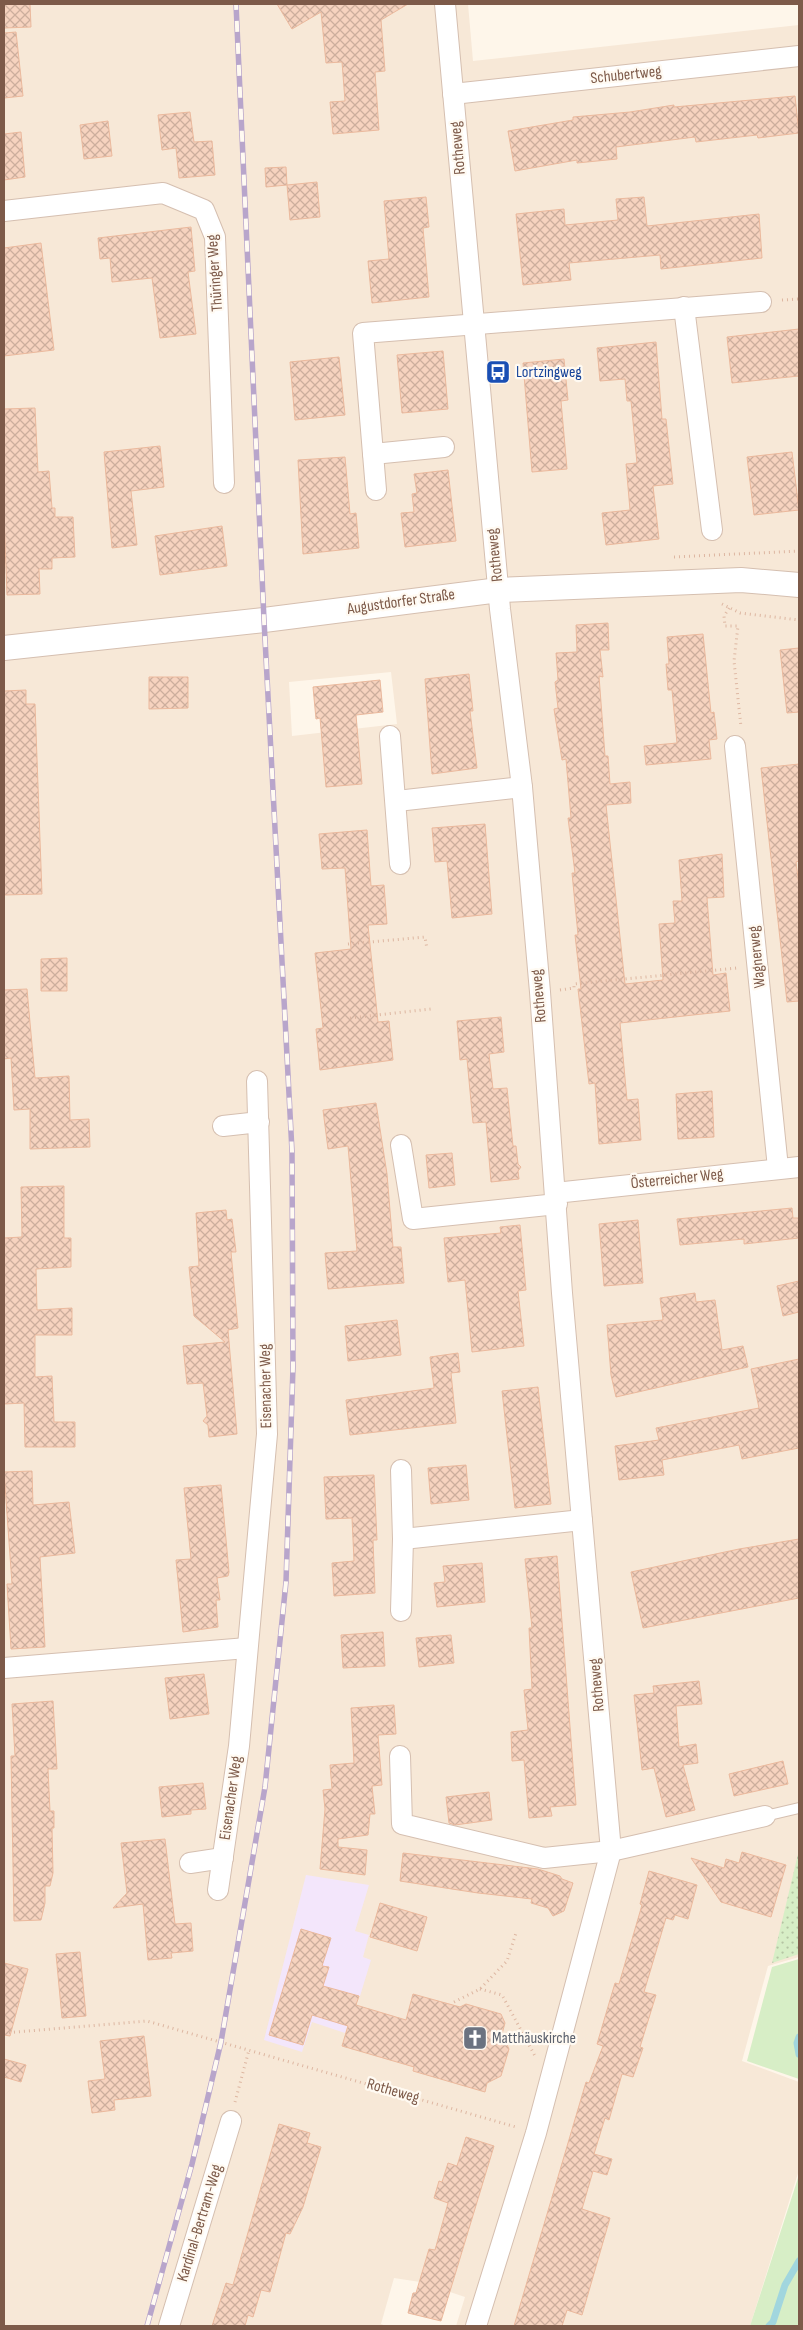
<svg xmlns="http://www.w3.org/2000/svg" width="803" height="2330" viewBox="0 0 803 2330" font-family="'Sofia Sans Condensed',sans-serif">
  <defs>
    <pattern id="park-dots" width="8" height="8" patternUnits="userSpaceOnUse" patternTransform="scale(1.25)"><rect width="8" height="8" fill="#d7eec6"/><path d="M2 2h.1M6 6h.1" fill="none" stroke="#b4c4a3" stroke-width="1.8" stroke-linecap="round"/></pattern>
    <pattern id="building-cross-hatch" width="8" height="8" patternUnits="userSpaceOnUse" patternTransform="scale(1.25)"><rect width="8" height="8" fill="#f6d3bf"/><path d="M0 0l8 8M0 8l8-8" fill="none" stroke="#ccae9d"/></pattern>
  </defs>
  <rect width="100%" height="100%" fill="#fef6ea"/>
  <!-- residential -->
  <path fill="#f7e8d7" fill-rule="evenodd" d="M4 4H468L473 61 799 25V1957L768 1966 742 2061 799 2082V2170L750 2326H456L465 2297 420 2282 394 2278 381 2324 386 2326H4ZM391 672 397 724 292 736 289 682Z"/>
  <!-- education -->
  <path fill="#f3e6fb" d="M306 1875 369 1885 355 1931 369 1935 363 1957 371 1960 360 1996 356 1995 345 2033 312 2022 302 2052 264 2040Z"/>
  <!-- green -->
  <g fill="#d7eec6">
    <path d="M799 1959V2079L747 2061 772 1967Z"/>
    <path d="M799 2175V2326H750Z"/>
  </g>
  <!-- park -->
  <path fill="url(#park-dots)" d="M799 1850V1954L772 1963Z"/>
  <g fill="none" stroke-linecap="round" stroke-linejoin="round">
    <!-- stream -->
    <g stroke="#a1d6de" stroke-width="7">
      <path d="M799 2037 797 2043 799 2054"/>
      <path d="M769 2326 773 2322 785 2285 799 2261"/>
    </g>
  </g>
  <!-- building -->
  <g fill="url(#building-cross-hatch)" stroke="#ebb99d">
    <path d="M4 4H30L31 27 4 28Z"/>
    <path d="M277 4H408L381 20 385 71 375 72 379 130 333 134 330 102 345 101 342 62 326 63 321 12 292 29Z"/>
    <path d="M16 32 23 96 4 98V33Z"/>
    <path d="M795 96 799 133 758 138 757 135 696 142 695 137 616 147 617 159 577 163V160L515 171 508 131 573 120V117L630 112 674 105V107Z"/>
    <path d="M190 112 194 142 212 141 215 175 179 178 176 148 162 150 158 115Z"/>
    <path d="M108 121 112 156 84 159 80 125Z"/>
    <path d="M21 132 25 177 4 180V134Z"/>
    <path d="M286 167 287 185 266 187 265 168Z"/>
    <path d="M317 182 320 217 290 220 287 185Z"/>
    <path d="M426 197 429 227 423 228 429 297 372 303 368 261 389 259 384 201Z"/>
    <path d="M644 197 647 226 759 214 762 258 661 269 660 255 569 263 571 280 523 285 516 214 564 209 565 225 618 220 616 199Z"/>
    <path d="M191 227 195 271 188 272 196 334 160 338 152 278 112 282 110 258 100 259 98 238Z"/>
    <path d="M41 243 54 350 4 356V248Z"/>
    <path d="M799 329V376L732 383 727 337Z"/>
    <path d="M656 342 662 419H666L673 484 653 486 659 539 606 545 602 513 630 510 626 464 637 463 631 401H627L625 379 600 381 597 348Z"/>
    <path d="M443 351 448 409 402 413 397 355Z"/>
    <path d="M339 357 345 415 295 420 290 362Z"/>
    <path d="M564 359 568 400 561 401 567 469 532 472 523 363Z"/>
    <path d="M35 408 38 472 49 471 52 508H55V517H73L75 557 52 558V569H39L40 594 7 595 4 516V409Z"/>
    <path d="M160 446 164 487 131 491 137 545 112 548 104 452Z"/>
    <path d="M792 452 799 510 754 515 747 457Z"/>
    <path d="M345 457 350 514 356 513 359 548 303 554 298 460Z"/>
    <path d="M448 470 456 541 405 547 401 513 414 512 412 494 417 493 414 474Z"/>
    <path d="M222 526 227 566 160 575 155 536Z"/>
    <path d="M608 623 609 650H600L603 677 599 676 605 756H608L610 784 630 782 631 803 606 805 625 984 663 980 659 924 675 923 673 901H682L679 860 722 854 724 897 707 898 713 975 726 973 730 1011 620 1023 627 1100 638 1099 641 1140 599 1144 595 1083 589 1084 578 989H581L575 935H578L572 873H575L568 818H571L566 759 562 760 554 709 558 708 555 682 558 680 556 653 577 652 576 625Z"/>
    <path d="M703 634 711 713 714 712 717 739 709 740 711 759 646 765 644 746 677 743 672 690H668L666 664H669L667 637Z"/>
    <path d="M799 648V712L787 713 780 650Z"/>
    <path d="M469 674 473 711H470L477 768 432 774 425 679Z"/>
    <path d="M149 677H188V708L149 709Z"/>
    <path d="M380 680 383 712 356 715 362 784 326 787 320 718 316 719 313 687Z"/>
    <path d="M26 690V704H35L42 894 4 895V691Z"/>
    <path d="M799 764V861L796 862 799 885V1001L787 1002 761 768Z"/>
    <path d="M485 824 492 914 452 918 447 861 435 862 432 828Z"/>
    <path d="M367 830 371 886 384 885 387 924 368 925 378 1022 389 1021 393 1060 320 1070 316 1029 323 1028 315 953 351 949 345 868 322 869 319 834Z"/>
    <path d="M67 958V991H41V959Z"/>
    <path d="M27 989 35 1078 69 1076 70 1120 89 1119 90 1147 30 1149V1109L14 1110 11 1058 4 1059V990Z"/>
    <path d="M501 1017 504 1052 489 1054 493 1089 507 1088 513 1146H516L518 1164 521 1167 518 1171 519 1179 491 1182 486 1122 473 1123 467 1059 460 1060 457 1021Z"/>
    <path d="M712 1091 714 1137 678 1139 676 1094Z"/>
    <path d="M376 1103 387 1174 393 1247H401L404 1283 328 1289 325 1253 357 1251 348 1146 328 1149 323 1110Z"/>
    <path d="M452 1153 455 1185 429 1188 426 1155Z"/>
    <path d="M64 1186V1238H71V1267L36 1269 37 1310 72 1308V1335H35V1377L52 1376 54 1422H75V1447H25L24 1403 4 1404V1238L22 1237 21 1187Z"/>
    <path d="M792 1208 793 1218H799V1238L744 1244V1239L680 1245 677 1219Z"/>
    <path d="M226 1210 227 1220 232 1219 236 1252H231L238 1328 228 1330 237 1434 209 1437 208 1425 203 1421 207 1416 203 1383 187 1384 183 1346 225 1342 194 1316 189 1267 199 1266 196 1213Z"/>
    <path d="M638 1220 643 1283 604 1286 599 1224Z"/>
    <path d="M520 1225 526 1290 518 1291 524 1346 472 1352 465 1280 448 1282 444 1238 501 1233 500 1227Z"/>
    <path d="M799 1281V1312L783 1316 777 1286Z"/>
    <path d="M695 1293 696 1302 715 1300 722 1350 743 1346 748 1367 616 1397 611 1375 607 1325 663 1320 660 1298Z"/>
    <path d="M397 1320 401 1355 348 1361 345 1326Z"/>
    <path d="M458 1353 460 1372 451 1373 456 1423 350 1435 346 1400 434 1388 430 1357Z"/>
    <path d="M799 1359V1448L742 1459 739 1445 662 1460 664 1475 619 1480 615 1446 659 1440 656 1428 759 1408 751 1369Z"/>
    <path d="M538 1387 551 1504 515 1508 502 1391Z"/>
    <path d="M466 1465 469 1500 431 1504 428 1468Z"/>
    <path d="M32 1471 33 1505 69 1502 75 1553 40 1557 45 1647 11 1649 7 1584H12L4 1472Z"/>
    <path d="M374 1475 377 1540H373L375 1593 334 1596 332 1563 354 1561 352 1518 326 1519 324 1477Z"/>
    <path d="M221 1485 229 1572 228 1576 217 1578 220 1600H216L218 1627 183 1632 176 1560 191 1559 184 1488Z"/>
    <path d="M799 1539V1598L643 1628 631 1572 739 1549Z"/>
    <path d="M557 1556 576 1805 550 1807 552 1816 529 1818 524 1760 512 1761 511 1732 528 1730 524 1690 532 1689 529 1628H532L525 1559Z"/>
    <path d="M482 1563 485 1602 437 1607 434 1583 445 1582 443 1566Z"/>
    <path d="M383 1632 385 1666 343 1668 341 1635Z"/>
    <path d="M451 1635 454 1663 419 1667 416 1638Z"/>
    <path d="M204 1674 209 1714 170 1719 165 1678Z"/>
    <path d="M699 1681 702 1704 676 1706 679 1747 696 1744 698 1763 683 1765 695 1810 666 1817 654 1768 642 1770 634 1695 654 1693 653 1686Z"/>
    <path d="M53 1701 57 1769H48L50 1811H54V1828H52L53 1873 50 1886H45V1903L41 1920 14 1921 11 1756H15L12 1704Z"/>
    <path d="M394 1705 396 1734 378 1735 382 1785 372 1786 375 1814H370L368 1835 338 1839V1847L367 1850 365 1875 320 1869 325 1809 323 1790 332 1789 330 1765 354 1763 351 1708Z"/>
    <path d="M783 1761 788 1784 734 1796 729 1774Z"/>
    <path d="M203 1783 206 1809 191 1810V1814L162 1817 159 1787Z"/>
    <path d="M489 1792 492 1820 455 1825 449 1823 446 1797Z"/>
    <path d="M165 1839 175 1924 191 1923 193 1951 171 1953 172 1958 148 1960 143 1904 113 1908 127 1893 121 1843Z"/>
    <path d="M742 1852 786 1865 771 1917 721 1902 691 1858 724 1868 726 1859 739 1863Z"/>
    <path d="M403 1853 538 1869 560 1876 562 1879 573 1883 564 1911 553 1916 548 1908 531 1903 532 1899 478 1893 400 1881Z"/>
    <path d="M649 1871 697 1885 688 1919 675 1915 673 1920 666 1918 644 1992 656 1995 640 2047 643 2048 633 2077 622 2074 609 2120 605 2118 594 2154 612 2159 607 2175 593 2171 582 2209 610 2218 582 2315 567 2310 562 2326H514L586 2082 589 2083 603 2046 597 2044 615 1983 619 1984 642 1905 640 1904Z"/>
    <path d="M380 1903 427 1917 417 1951 370 1937Z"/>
    <path d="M301 1929 331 1938 322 1966 329 1967 323 1986 359 1996 356 2005 406 2020 413 1994 460 2007 466 2004 501 2014 505 2023 502 2034 509 2049 501 2076 487 2083 485 2092 413 2071 414 2067 342 2046 348 2026 312 2015 303 2045 269 2035Z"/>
    <path d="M80 1952 86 2016 62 2018 56 1954Z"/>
    <path d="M4 1963 28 1969 10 2036 4 2035Z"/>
    <path d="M144 2036 151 2096 114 2100 115 2110 92 2113 88 2081 105 2079 100 2041Z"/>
    <path d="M4 2059 26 2065 21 2082 4 2077Z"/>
    <path d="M279 2124 310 2133 307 2143 321 2147 303 2207 290 2234 286 2233 270 2292 261 2290 253 2317 248 2315 245 2326H212L226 2283 233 2285Z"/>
    <path d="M466 2137 494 2146 441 2321 408 2313 413 2293H416L429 2249 435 2250 448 2203 434 2198 439 2181 442 2182 448 2163 457 2166Z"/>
  </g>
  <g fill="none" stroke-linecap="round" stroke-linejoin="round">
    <defs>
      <path id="service" d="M765 1816 799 1808"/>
      <g id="minor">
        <path d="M445 4 500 609 522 787 540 992 562 1293 611 1851 536 2133 476 2326"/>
        <path d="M453 94 799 56"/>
        <path d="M4 211 163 193 204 210 215 237 224 483"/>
        <path d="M684 307 712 530"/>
        <path d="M373 454 444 447"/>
        <path d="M376 490 363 333 761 302"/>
        <path d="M390 736 400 864"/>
        <path d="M735 746 778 1168"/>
        <path d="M397 801 522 787"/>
        <path d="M223 1126 259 1122"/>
        <path d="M401 1145 413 1219 557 1204"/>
        <path d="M555 1193 799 1167"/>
        <path d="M403 1539 582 1520"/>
        <path d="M401 1611 403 1539 401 1470"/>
        <path d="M4 1668 247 1648"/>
        <path d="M400 1756 402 1824 544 1858 611 1851 765 1816"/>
        <path d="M190 1863 223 1858"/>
        <path d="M218 1890 239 1746 267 1434 257 1081"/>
        <path d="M169 2326 231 2121"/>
      </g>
      <path id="tertiary" d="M4 648 264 620 499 590 741 580 799 585"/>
    </defs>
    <!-- service casing -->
    <use href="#service" stroke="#d5bfb0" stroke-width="12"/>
    <!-- minor casing -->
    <use href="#minor" stroke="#d5bfb0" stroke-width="22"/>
    <!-- tertiary casing -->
    <use href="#tertiary" stroke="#d5bfb0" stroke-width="26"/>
    <!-- path -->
    <g stroke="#ddb6a1" stroke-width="3" stroke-dasharray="1 4" stroke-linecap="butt">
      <path d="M782 300 799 299"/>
      <path d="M674 557 799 551"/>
      <path d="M722 604 740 613 799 620"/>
      <path d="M729 608 724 616 725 626H738L734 661 741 727"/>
      <path d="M348 944 425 937 427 949"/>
      <path d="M560 990 574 988V984L737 968"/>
      <path d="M350 1018 431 1009"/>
      <path d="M480 1989 502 1995 535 2056"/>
      <path d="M454 2002 480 1989 507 1961 516 1933"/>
      <path d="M4 2033 147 2021 516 2127"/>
      <path d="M235 2102 249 2050"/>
    </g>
    <!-- service -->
    <use href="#service" stroke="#fff" stroke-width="10"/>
    <!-- minor -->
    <use href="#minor" stroke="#fff" stroke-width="20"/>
    <!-- tertiary -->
    <use href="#tertiary" stroke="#fff" stroke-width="24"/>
    <defs>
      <path id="rail" d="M147 2326 192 2164 221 2042 265 1787 286 1582 293 1367 292 1151 264 620 236 4"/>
    </defs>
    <!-- rail casing -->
    <use href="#rail" stroke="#b8a5cb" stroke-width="5.5"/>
    <!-- rail -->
    <use href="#rail" stroke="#fffaf2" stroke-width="4" stroke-dasharray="11" stroke-linecap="butt"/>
  </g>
  <!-- icons -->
  <defs>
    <symbol id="bus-square" viewBox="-11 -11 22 22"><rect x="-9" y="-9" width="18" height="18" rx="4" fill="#1a4fb4" stroke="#fffaf2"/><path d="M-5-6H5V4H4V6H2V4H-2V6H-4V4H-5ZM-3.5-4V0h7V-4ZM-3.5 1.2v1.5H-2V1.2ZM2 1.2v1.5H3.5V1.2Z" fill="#fff"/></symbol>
    <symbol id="church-square" viewBox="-11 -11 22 22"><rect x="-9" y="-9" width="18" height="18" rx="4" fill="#6b7280" stroke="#fffaf2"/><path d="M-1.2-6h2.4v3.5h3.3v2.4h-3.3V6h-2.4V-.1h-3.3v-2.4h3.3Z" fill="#fff"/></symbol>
  </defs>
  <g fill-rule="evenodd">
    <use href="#bus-square" x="484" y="358" width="28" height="28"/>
    <use href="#church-square" x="461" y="2024" width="28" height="28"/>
  </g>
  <g text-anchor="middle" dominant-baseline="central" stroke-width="4.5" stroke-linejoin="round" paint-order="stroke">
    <!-- street labels -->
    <g font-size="16" fill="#7d5a49" stroke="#fffaf2">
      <text transform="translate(626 75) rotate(-6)">Schubertweg</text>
      <text transform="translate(458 148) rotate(-95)">Rotheweg</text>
      <text transform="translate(215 273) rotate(-94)">Thüringer Weg</text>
      <text transform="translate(495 555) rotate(-96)">Rotheweg</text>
      <text transform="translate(401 602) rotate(-8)">Augustdorfer Straße</text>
      <text transform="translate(757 957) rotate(-96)">Wagnerweg</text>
      <text transform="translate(539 996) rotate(-95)">Rotheweg</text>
      <text transform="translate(677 1179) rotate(-6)">Österreicher Weg</text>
      <text transform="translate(266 1386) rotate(-91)">Eisenacher Weg</text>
      <text transform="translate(597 1685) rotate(-95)">Rotheweg</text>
      <text transform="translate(231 1798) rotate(-82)">Eisenacher Weg</text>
      <text transform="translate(393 2091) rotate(16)">Rotheweg</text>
      <text transform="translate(200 2223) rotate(-73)">Kardinal-Bertram-Weg</text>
    </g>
    <!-- transit labels -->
    <g font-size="16" fill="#164399" stroke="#fffaf2" text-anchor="start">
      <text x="516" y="372">Lortzingweg</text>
    </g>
    <!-- worship labels -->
    <g font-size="16" fill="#5b616d" stroke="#fffaf2" text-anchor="start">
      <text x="492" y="2038">Matthäuskirche</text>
    </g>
  </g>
  <!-- border -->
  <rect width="803" height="2330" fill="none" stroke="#7d5a49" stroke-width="10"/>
</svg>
